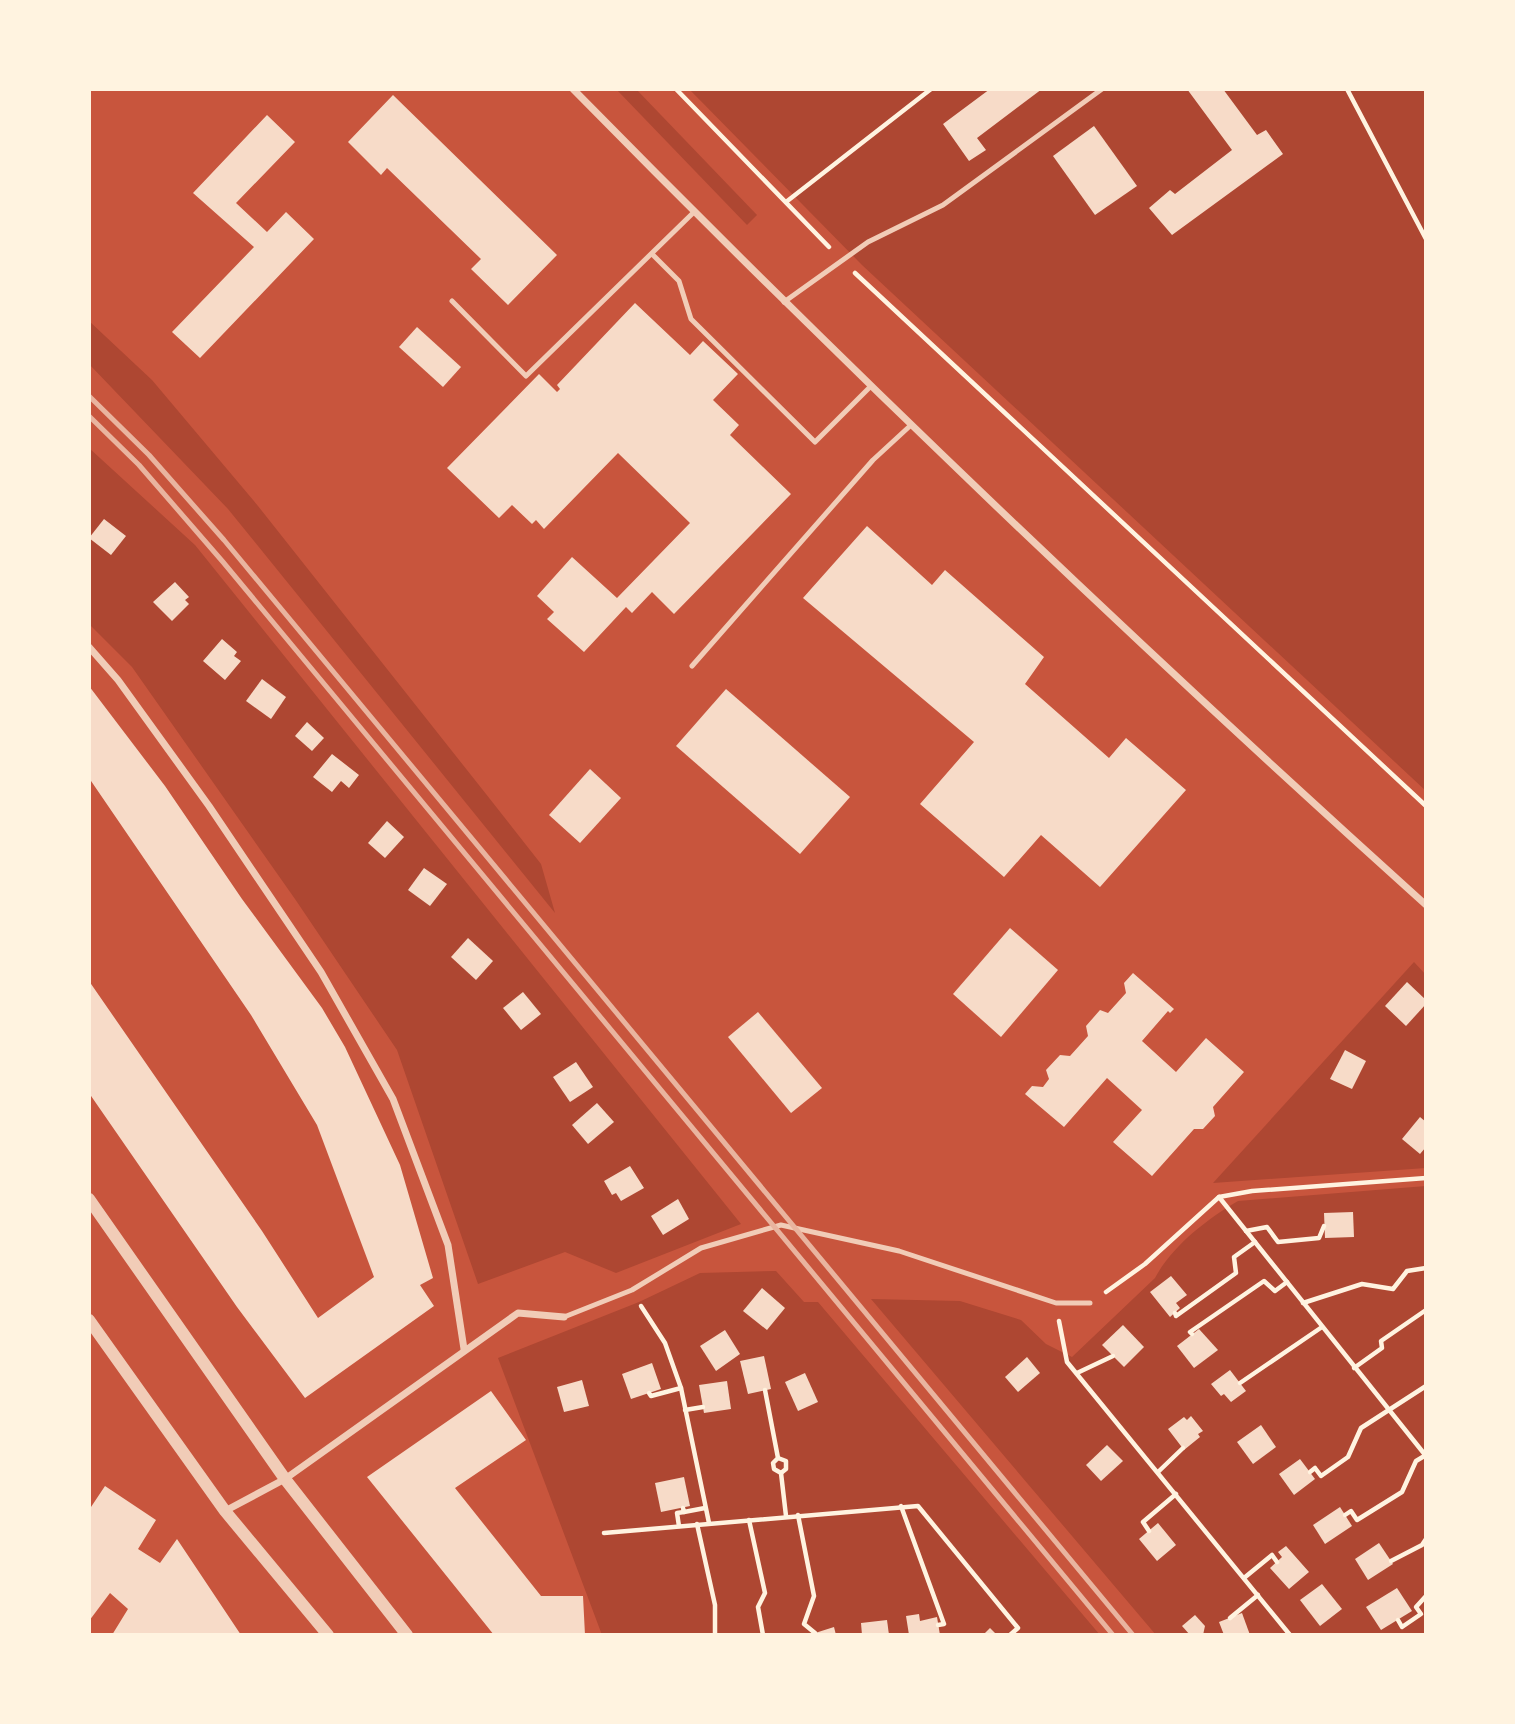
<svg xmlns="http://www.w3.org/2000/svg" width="1515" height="1724" viewBox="0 0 1515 1724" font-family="'PT Serif',serif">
  <rect width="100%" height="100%" fill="#c8553d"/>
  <!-- green -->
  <g fill="#ae4732">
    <path d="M616 89H636L757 215 747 225Z"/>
    <path d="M689 89H1426V791L862 265Z"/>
    <path d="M89 321 152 380 258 506 486 794 541 864 555 913 228 509 89 364Z"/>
    <path d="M89 448 195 545 741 1224 616 1273 565 1252 478 1284 397 1050 295 899 132 667 89 624Z"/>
    <path d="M1414 962 1426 975V1168L1213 1183Z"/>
    <path d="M1426 1186V1635H1156L871 1299 960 1301 1021 1320 1046 1344 1072 1357 1155 1278C1172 1246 1207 1219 1238 1201Z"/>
    <path d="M776 1271 804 1302H818L1100 1635H602L498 1358 639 1302 700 1273Z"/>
  </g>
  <!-- building -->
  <g fill="#f7dbc8">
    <path d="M990 89H1042L977 138 986 150 969 161 943 124Z"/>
    <path d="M1187 89H1223L1257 135 1266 130 1283 154 1172 235 1149 208 1170 190 1175 194 1232 150Z"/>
    <path d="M393 95 557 255 508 305 471 269 481 259 387 168 381 175 348 142Z"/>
    <path d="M267 115 295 142 236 203 267 232 286 212 314 239 200 358 172 332 254 247 193 193Z"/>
    <path d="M1094 126 1137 186 1095 215 1053 156Z"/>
    <path d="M635 303 690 355 703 341 738 374 713 400 739 425 730 435 791 494 674 614 652 592 632 613 626 607 584 652 547 619 554 612 537 596 572 557 617 598 690 523 618 453 544 529 536 520 532 524 512 505 499 518 447 468 539 374 557 392 560 389 557 385Z"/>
    <path d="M417 327 461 367 443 387 399 347Z"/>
    <path d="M104 519 126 536 111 555 89 538Z"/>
    <path d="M867 526 932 585 945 570 1044 657 1025 684 1109 758 1126 738 1186 790 1100 887 1041 835 1004 877 920 804 974 742 803 598Z"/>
    <path d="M175 582 189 597 185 600 189 604 172 621 153 602Z"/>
    <path d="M222 639 237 652 234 656 241 661 225 680 203 661Z"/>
    <path d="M262 679 286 697 271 719 246 701Z"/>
    <path d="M89 686 165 786 242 899 322 1008 345 1047 400 1165 433 1278 420 1285 434 1306 305 1398 237 1307 89 1093V981L262 1231 318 1318 374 1277 317 1125 251 1015 89 778Z"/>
    <path d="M726 689 850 797 800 854 676 746Z"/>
    <path d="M307 722 324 738 312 751 295 736Z"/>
    <path d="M332 754 359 775 349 788 341 781 332 792 313 777Z"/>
    <path d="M590 769 621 798 580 843 549 815Z"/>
    <path d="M387 821 404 837 385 858 368 843Z"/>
    <path d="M424 868 447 884 430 906 408 890Z"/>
    <path d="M1010 928 1058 970 1001 1037 953 994Z"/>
    <path d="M468 938 493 961 476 980 451 957Z"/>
    <path d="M1133 973 1174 1009 1170 1013 1168 1011 1142 1041 1176 1072 1206 1038 1244 1072 1213 1107 1215 1116 1203 1129H1194L1152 1176 1113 1142 1142 1110 1107 1078 1064 1127 1025 1094 1032 1086 1043 1087 1049 1079 1046 1070 1060 1055 1070 1056 1088 1036 1086 1026 1100 1010 1108 1013 1126 993 1124 983Z"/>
    <path d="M1407 982 1426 1000V1004L1406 1026 1385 1006Z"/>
    <path d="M523 992 541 1014 521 1030 503 1008Z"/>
    <path d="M758 1012 822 1088 791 1113 728 1037Z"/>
    <path d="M1345 1050 1366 1061 1352 1089 1330 1079Z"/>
    <path d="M576 1062 593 1087 570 1102 553 1077Z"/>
    <path d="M597 1103 614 1122 588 1144 572 1125Z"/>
    <path d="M1420 1117 1426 1122V1147L1420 1154 1402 1139Z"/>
    <path d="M630 1166 644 1188 621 1201 616 1193 612 1195 604 1181Z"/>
    <path d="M678 1199 689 1219 663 1235 651 1216Z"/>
    <path d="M1353 1212 1354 1237 1325 1238 1324 1213Z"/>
    <path d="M1171 1276 1187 1295 1176 1303 1180 1308 1170 1317 1150 1292Z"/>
    <path d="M762 1288 785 1308 767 1330 743 1311Z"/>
    <path d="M1123 1325 1144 1347 1124 1367 1102 1345Z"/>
    <path d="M1199 1329 1218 1350 1194 1368 1177 1346Z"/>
    <path d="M725 1330 740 1354 716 1371 700 1346Z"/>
    <path d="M764 1356 771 1389 748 1394 740 1361Z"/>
    <path d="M1027 1357 1040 1373 1018 1392 1005 1377Z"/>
    <path d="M652 1363 661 1389 631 1399 622 1374Z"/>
    <path d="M1230 1370 1246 1391 1231 1402 1224 1394 1221 1396 1211 1384Z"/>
    <path d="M805 1373 818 1402 798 1411 785 1382Z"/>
    <path d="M582 1380 589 1406 564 1412 557 1387Z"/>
    <path d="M727 1381 731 1409 704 1413 699 1385Z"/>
    <path d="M491 1391 526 1440 455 1488 541 1596H583L585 1635H494L367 1477Z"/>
    <path d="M1191 1416 1203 1431 1198 1434 1200 1437 1184 1450 1168 1429 1184 1417 1187 1420Z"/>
    <path d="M1261 1425 1276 1447 1253 1464 1237 1442Z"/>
    <path d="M1107 1445 1123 1461 1101 1481 1086 1465Z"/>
    <path d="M1300 1459 1315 1479 1294 1495 1279 1474Z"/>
    <path d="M684 1477 690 1506 661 1512 655 1483Z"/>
    <path d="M105 1486 156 1520 138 1549 160 1563 177 1539 241 1635H112L128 1609 110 1593 89 1621V1510Z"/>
    <path d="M1340 1507 1352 1526 1325 1544 1313 1525Z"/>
    <path d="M1158 1523 1176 1545 1157 1561 1139 1539Z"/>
    <path d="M1379 1543 1393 1564 1368 1580 1355 1559Z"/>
    <path d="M1286 1546 1309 1572 1289 1589 1270 1568 1282 1557 1278 1552Z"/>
    <path d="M1322 1584 1342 1609 1320 1626 1300 1600Z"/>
    <path d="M1397 1588 1412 1611 1381 1630 1366 1607Z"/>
    <path d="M1242 1613 1250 1635H1224L1219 1622Z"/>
    <path d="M919 1614 920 1621 937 1617 940 1635H909L906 1616Z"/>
    <path d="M1195 1615 1205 1626 1203 1635H1190L1182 1626Z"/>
    <path d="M887 1620 889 1635H862L861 1623Z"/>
    <path d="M834 1627 836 1635H812V1634Z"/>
    <path d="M990 1628 997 1635H983Z"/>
  </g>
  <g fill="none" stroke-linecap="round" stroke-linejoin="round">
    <!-- path -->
    <g stroke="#fff3e0" stroke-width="4.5">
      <path d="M676 89 829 247"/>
      <path d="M1347 89 1426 239"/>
      <path d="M786 202 931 89"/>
      <path d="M855 273 1426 806"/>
      <path d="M1219 1197 1426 1456"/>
      <path d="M1246 1231 1267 1227 1278 1242 1319 1238 1324 1226"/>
      <path d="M1106 1292 1145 1264 1219 1197 1252 1191 1426 1178"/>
      <path d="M1303 1303 1362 1284 1393 1289 1407 1271 1426 1268"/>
      <path d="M641 1306 665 1343 681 1388 709 1523"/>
      <path d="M1175 1313 1176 1316 1236 1273 1234 1257 1255 1242"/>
      <path d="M1059 1321 1067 1362 1290 1635"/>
      <path d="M1192 1334 1190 1332 1264 1281 1275 1291 1287 1282"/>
      <path d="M1354 1368 1382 1348 1381 1341 1426 1310"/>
      <path d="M1077 1373 1113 1356"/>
      <path d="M1240 1383 1322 1327"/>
      <path d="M765 1390 778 1458 773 1463 774 1469 781 1473 786 1516"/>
      <path d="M649 1393 651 1396 681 1388"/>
      <path d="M685 1410 703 1407"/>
      <path d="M778 1458 786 1461V1469L781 1473"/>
      <path d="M1158 1472 1183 1448"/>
      <path d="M1310 1472 1315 1468 1321 1476 1348 1457 1361 1428 1426 1386"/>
      <path d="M901 1506 944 1624 938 1625"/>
      <path d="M683 1508 684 1512 705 1508"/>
      <path d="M798 1515 814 1596 804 1624 815 1633"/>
      <path d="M1345 1515 1351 1511 1357 1520 1402 1492 1416 1461 1426 1455"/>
      <path d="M749 1520 765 1593 758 1607 763 1635"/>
      <path d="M697 1524 715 1605V1635"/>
      <path d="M679 1526 677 1513 684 1512"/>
      <path d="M1149 1531 1143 1522 1176 1494"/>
      <path d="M604 1533 918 1506 1018 1628 1010 1635"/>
      <path d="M1391 1561 1422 1545 1426 1539"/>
      <path d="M1244 1578 1272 1555 1277 1562"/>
      <path d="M1230 1618 1258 1595"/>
      <path d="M1398 1620 1402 1627 1421 1614 1416 1607 1426 1596"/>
    </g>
    <!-- service -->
    <g stroke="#f1ccb7" stroke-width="5">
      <path d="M652 254 679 281 691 319 815 442 871 386"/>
      <path d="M452 301 526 376 694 212"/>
      <path d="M784 302 868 242 943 205 1102 89"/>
      <path d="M692 666 873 460 911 425"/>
      <path d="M564 1317 632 1290 701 1248 781 1225 899 1251 1056 1303H1090"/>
    </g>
    <!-- minor -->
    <g stroke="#f1ccb7" stroke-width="7">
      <path d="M573 89C849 370 1133 641 1426 905"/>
      <path d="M89 647 118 680 209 806 321 972 393 1099 448 1245 464 1349"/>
      <path d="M225 1511 285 1479 518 1313 564 1317"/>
    </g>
    <!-- tertiary -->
    <g stroke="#f1ccb7" stroke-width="12">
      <path d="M89 1199 285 1479 407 1635"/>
      <path d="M89 1320 225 1511 328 1635"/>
    </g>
    <!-- rail -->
    <g stroke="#e9b49f" stroke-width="5">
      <path d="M89 396 149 455 224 540 1133 1635"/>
      <path d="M89 416 139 465 223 562 1113 1635"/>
    </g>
  </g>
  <!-- border -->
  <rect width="1515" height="1724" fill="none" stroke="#fff3e0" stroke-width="182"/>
</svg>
